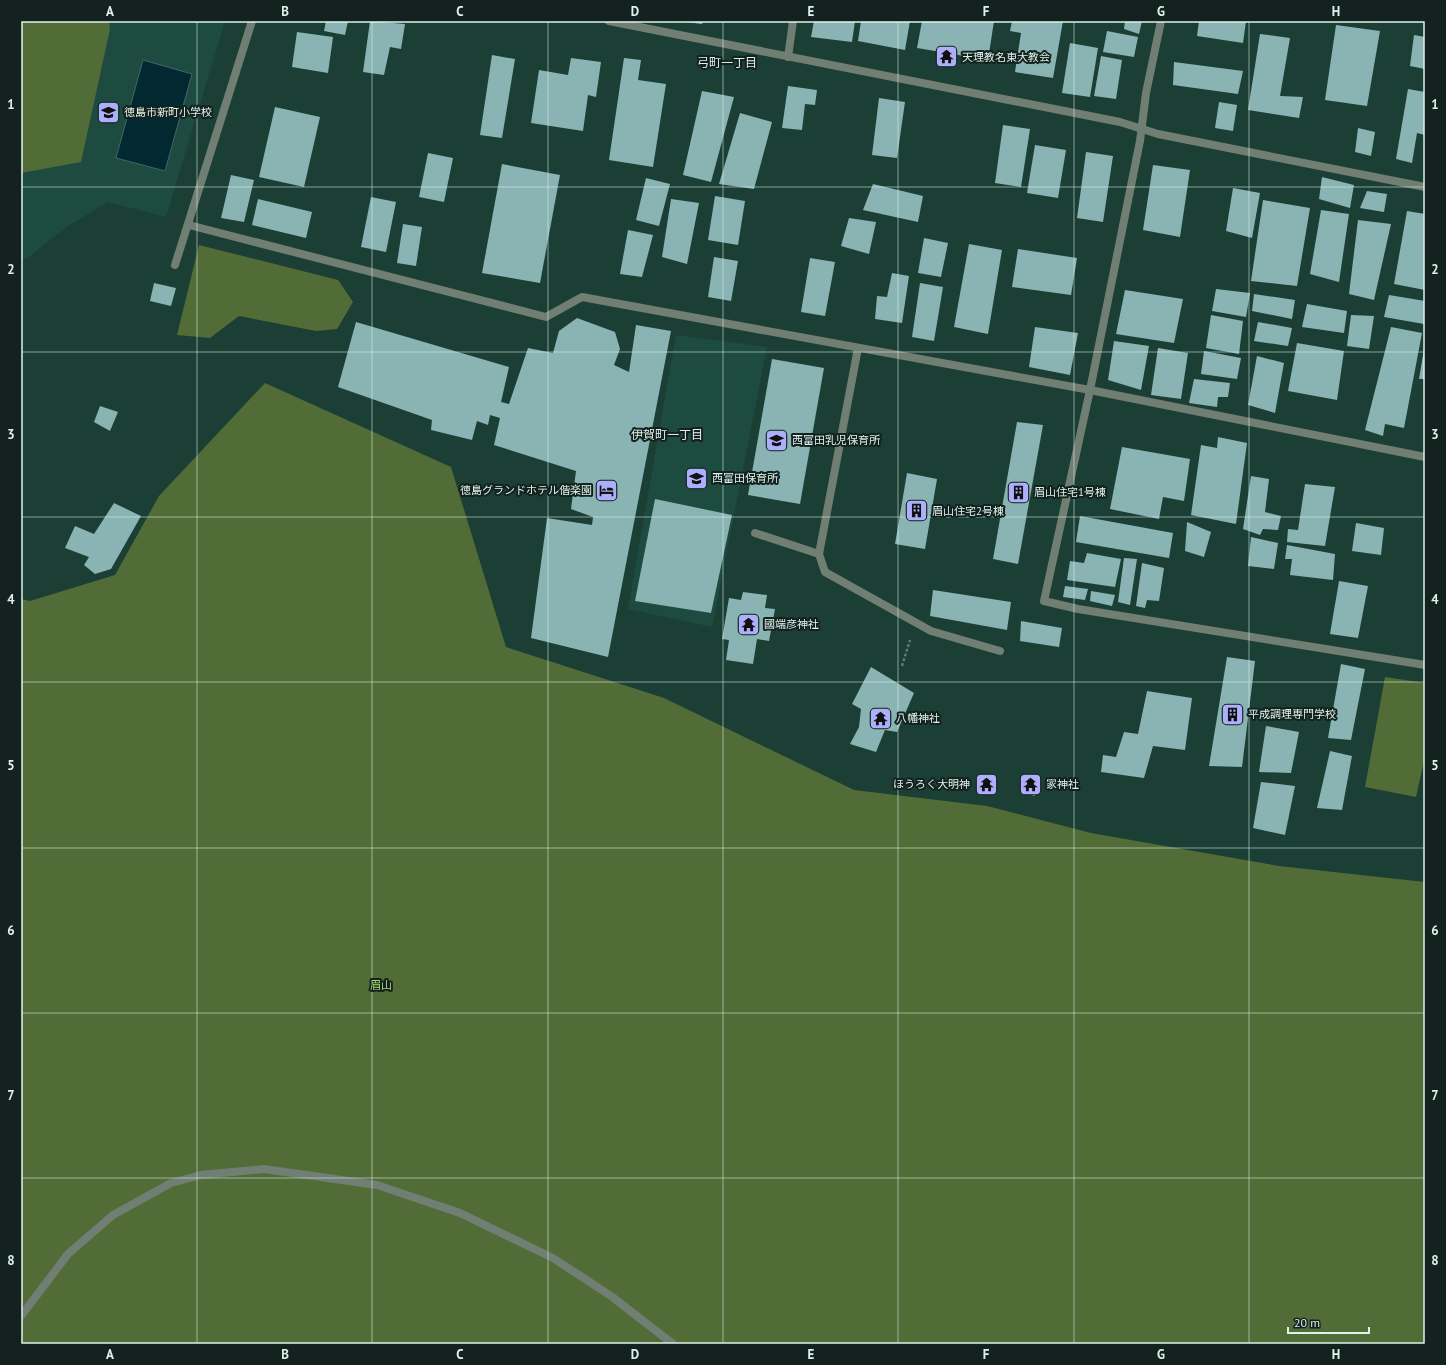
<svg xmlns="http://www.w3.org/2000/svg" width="1446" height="1365" viewBox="0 0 1446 1365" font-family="'PT Sans','Noto Sans JP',sans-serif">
  <rect width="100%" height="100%" fill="#1b3f35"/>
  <!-- built -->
  <g fill="#1d4b40">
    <path d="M21 21H225L166 217 108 202 68 226 26 259H21Z"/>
    <path d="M676 335 767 347 712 627 628 609Z"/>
  </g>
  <!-- green -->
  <g fill="#526c37">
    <path d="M21 21H109L110 29 81 162 21 173Z"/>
    <path d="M199 245 338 280 353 302 337 329 316 331 239 316 210 338 177 335Z"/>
    <path d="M265 383 451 467 506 647 664 698 854 790 987 806 1091 833 1279 866 1425 882V1344H21V599L30 601 115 575 159 496Z"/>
    <path d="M1385 677 1425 683V756L1416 797 1365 787Z"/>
  </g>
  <!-- water -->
  <path fill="#022932" stroke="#44656a" d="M143 60 192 74 165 171 116 158Z"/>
  <!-- building -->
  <g fill="#8ab4b3">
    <path d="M326 21H348L345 35 324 31Z"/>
    <path d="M370 21 405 24 401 49 390 47 384 75 363 72Z"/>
    <path d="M679 21H703L702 24Z"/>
    <path d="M814 21H855L852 42 811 37Z"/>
    <path d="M861 21H910L905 50 858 41Z"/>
    <path d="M922 21H994L988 60 917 48Z"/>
    <path d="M1012 21H1063L1053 78 1015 72 1021 33 1010 31Z"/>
    <path d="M1125 21H1142L1139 34 1124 29Z"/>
    <path d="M1199 21H1246L1243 43 1197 36Z"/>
    <path d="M1336 25 1380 31 1367 106 1325 100Z"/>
    <path d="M1107 31 1138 37 1134 57 1103 52Z"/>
    <path d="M297 32 333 37 328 73 292 67Z"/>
    <path d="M1260 34 1290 38 1280 96 1303 97 1299 118 1248 110Z"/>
    <path d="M1414 35 1425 37V69L1410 66Z"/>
    <path d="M1070 43 1098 48 1090 97 1062 93Z"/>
    <path d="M492 55 515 59 502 138 480 135Z"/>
    <path d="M1101 56 1122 60 1116 99 1094 96Z"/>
    <path d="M571 58 601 62 596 97 588 95 583 131 531 123 539 70 568 75Z"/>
    <path d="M624 58 641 60 638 80 666 84 653 167 609 160Z"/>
    <path d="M1174 62 1243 71 1238 94 1173 85Z"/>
    <path d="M788 86 817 90 815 105 805 104 802 130 782 128Z"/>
    <path d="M1408 89 1425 92V135L1417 133 1412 163 1396 159Z"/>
    <path d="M702 91 734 97 711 182 683 175Z"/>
    <path d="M879 98 905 102 897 158 872 155Z"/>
    <path d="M1219 102 1237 105 1233 131 1215 128Z"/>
    <path d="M275 107 320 117 304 187 259 177Z"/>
    <path d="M740 113 772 122 754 189 719 184Z"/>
    <path d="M1003 125 1030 129 1021 187 995 183Z"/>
    <path d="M1358 128 1375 132 1371 156 1355 152Z"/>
    <path d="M1035 145 1066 150 1058 198 1027 193Z"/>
    <path d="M1086 152 1113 156 1103 222 1077 218Z"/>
    <path d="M428 153 453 158 444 202 419 197Z"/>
    <path d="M502 164 560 175 540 283 482 273Z"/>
    <path d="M1153 165 1190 170 1180 237 1143 230Z"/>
    <path d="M231 175 254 180 244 222 221 218Z"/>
    <path d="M1322 177 1354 185 1350 208 1319 199Z"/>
    <path d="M646 178 670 184 659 226 636 220Z"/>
    <path d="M873 184 923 196 918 222 863 210Z"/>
    <path d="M1233 188 1260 193 1252 238 1226 231Z"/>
    <path d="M1367 191 1387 194 1384 212 1360 208Z"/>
    <path d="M715 196 745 201 738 245 708 240Z"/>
    <path d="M371 197 396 202 386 252 361 247Z"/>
    <path d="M258 199 312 212 306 238 252 225Z"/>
    <path d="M671 199 699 203 687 264 662 257Z"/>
    <path d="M1263 200 1310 208 1297 286 1251 281Z"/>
    <path d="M1321 210 1349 214 1339 282 1310 274Z"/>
    <path d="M1407 211 1425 214V290L1394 284Z"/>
    <path d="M849 218 876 222 869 254 841 246Z"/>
    <path d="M1358 220 1391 224 1374 300 1349 294Z"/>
    <path d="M403 224 422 227 416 266 397 263Z"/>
    <path d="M628 230 653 235 642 277 620 274Z"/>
    <path d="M924 238 948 243 941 277 918 273Z"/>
    <path d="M969 244 1002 250 988 334 954 327Z"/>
    <path d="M1018 249 1077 258 1071 295 1012 287Z"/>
    <path d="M714 257 738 261 731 301 708 297Z"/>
    <path d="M810 258 835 262 825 316 801 312Z"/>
    <path d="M892 273 909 276 902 323 875 319 877 296 887 297Z"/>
    <path d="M154 283 176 288 171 306 150 301Z"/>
    <path d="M920 283 943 287 934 341 912 337Z"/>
    <path d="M1216 289 1250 293 1246 317 1212 311Z"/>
    <path d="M1125 290 1183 299 1174 343 1116 334Z"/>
    <path d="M1254 294 1295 300 1292 319 1252 311Z"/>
    <path d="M1389 295 1425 301 1424 324 1384 317Z"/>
    <path d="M1307 304 1347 311 1344 333 1302 327Z"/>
    <path d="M1211 315 1243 321 1239 354 1206 348Z"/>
    <path d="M1351 315 1374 316 1369 349 1347 346Z"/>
    <path d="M577 318 615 332 620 349 614 365 629 372 636 325 671 331 608 657 531 638 547 518 592 525 593 517 571 509 576 471 494 445 500 418 490 415 488 425 477 421 472 440 431 430 432 420 338 387 356 322 509 367 501 402 509 404 528 348 553 353 559 331Z"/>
    <path d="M1258 322 1292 328 1288 346 1254 341Z"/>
    <path d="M1035 327 1078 333 1070 375 1029 367Z"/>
    <path d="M1391 327 1422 333 1404 428 1385 424 1383 436 1365 430Z"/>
    <path d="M1114 341 1149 346 1141 390 1108 380Z"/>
    <path d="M1297 343 1344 351 1337 400 1288 391Z"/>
    <path d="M1158 348 1188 353 1181 399 1151 395Z"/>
    <path d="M1424 349H1425V379H1419Z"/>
    <path d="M1204 351 1241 358 1237 379 1201 374Z"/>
    <path d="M1257 356 1284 363 1275 413 1248 405Z"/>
    <path d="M772 359 824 368 800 504 748 495Z"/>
    <path d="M1194 379 1230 383 1228 397H1218L1217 407 1189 403Z"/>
    <path d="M100 406 118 412 110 431 94 422Z"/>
    <path d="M1017 422 1043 425 1018 564 993 559Z"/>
    <path d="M1218 437 1247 443 1236 524 1191 515 1201 445 1217 448Z"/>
    <path d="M1122 447 1190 459 1184 501 1163 497 1159 519 1110 509Z"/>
    <path d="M907 473 937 479 925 549 895 544Z"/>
    <path d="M1251 476 1269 479 1265 512 1281 516 1278 530 1263 529 1260 535 1243 529Z"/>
    <path d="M1305 484 1335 487 1325 546 1287 542 1288 529 1298 530Z"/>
    <path d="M655 499 732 515 711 613 635 601Z"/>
    <path d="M114 503 141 516 111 569 95 574 84 565 89 557 65 548 75 526 94 534Z"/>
    <path d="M1080 516 1173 533 1169 558 1076 542Z"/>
    <path d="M1187 522 1211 532 1204 557 1185 551Z"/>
    <path d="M1356 523 1384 528 1381 555 1352 551Z"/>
    <path d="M1251 537 1278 543 1274 569 1248 566Z"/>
    <path d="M1287 545 1335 554 1333 580 1290 575 1292 559H1285Z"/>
    <path d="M1087 553 1121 559 1115 587 1067 580 1070 561 1084 563Z"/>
    <path d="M1124 558 1137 559 1130 605 1118 602Z"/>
    <path d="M1142 563 1164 568 1159 601 1147 600 1145 608 1136 606Z"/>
    <path d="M1339 581 1368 586 1358 638 1330 634Z"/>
    <path d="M1065 586 1088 589 1085 600 1063 597Z"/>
    <path d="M933 590 1011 602 1007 630 930 616Z"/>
    <path d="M1091 591 1115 595 1112 606 1090 601Z"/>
    <path d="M743 592 767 595 765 608 775 609 769 641 757 639 753 664 726 660 729 640 722 639 729 598 741 600Z"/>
    <path d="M1021 621 1062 628 1059 647 1020 641Z"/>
    <path d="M1227 657 1255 661 1242 767 1209 766Z"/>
    <path d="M1341 664 1365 669 1351 740 1328 738Z"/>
    <path d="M871 667 914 693 897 732 885 730 876 752 850 744 859 727 861 709 852 704Z"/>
    <path d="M1147 691 1192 698 1185 750 1153 746 1144 778 1101 772 1103 755 1116 757 1124 732 1138 734Z"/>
    <path d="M1266 726 1299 732 1291 773 1259 772Z"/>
    <path d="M1330 751 1352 756 1342 810 1317 808Z"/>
    <path d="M1024 774 1039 776 1035 796 1020 792Z"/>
    <path d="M1261 782 1295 786 1285 835 1253 828Z"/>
  </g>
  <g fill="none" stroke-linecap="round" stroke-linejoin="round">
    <!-- path -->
    <path stroke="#5e7c73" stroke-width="2.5" stroke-dasharray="3 2" stroke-linecap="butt" d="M902 666 910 640"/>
    <!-- service -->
    <g stroke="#717e74" stroke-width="8">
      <path d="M858 348 819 554 825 572 931 631 1000 651"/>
      <path d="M755 533 819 554"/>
    </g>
    <!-- minor -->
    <g stroke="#717e74" stroke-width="8">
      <path d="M609 21 1120 122 1158 134 1425 187"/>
      <path d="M1161 21 1146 93 1140 141 1090 390 1044 601 1078 609 1425 665"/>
      <path d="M788 57 793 21"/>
      <path d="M189 225 546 317 582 297 1090 390 1425 457"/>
      <path d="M21 1316 68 1254 113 1215 171 1183 201 1175 264 1169 377 1185 460 1213 553 1258 611 1296 673 1344"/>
    </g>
    <!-- tertiary -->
    <path stroke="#717e74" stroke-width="8" d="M175 265 252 21"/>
  </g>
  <!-- grid -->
  <path fill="none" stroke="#def2eb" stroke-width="1" stroke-opacity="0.55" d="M197 21V1344M372 21V1344M548 21V1344M723 21V1344M898 21V1344M1074 21V1344M1249 21V1344M21 187H1425M21 352H1425M21 517H1425M21 682H1425M21 848H1425M21 1013H1425M21 1178H1425"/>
  <!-- icons -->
  <defs>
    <symbol id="temple-square" viewBox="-11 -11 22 22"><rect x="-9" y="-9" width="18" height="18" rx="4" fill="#adaffb" stroke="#13221e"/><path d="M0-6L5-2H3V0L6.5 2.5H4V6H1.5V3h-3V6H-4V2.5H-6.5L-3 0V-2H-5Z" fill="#111"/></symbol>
    <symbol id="school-square" viewBox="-11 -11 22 22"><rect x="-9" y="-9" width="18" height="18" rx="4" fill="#adaffb" stroke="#13221e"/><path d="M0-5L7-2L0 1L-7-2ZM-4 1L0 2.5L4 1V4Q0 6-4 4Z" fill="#111"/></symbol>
    <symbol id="hotel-square" viewBox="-11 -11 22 22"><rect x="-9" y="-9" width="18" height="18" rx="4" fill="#adaffb" stroke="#13221e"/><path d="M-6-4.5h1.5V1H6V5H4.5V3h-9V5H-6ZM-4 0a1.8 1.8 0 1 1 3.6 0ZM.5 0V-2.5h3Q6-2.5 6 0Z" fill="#111"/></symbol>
    <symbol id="building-square" viewBox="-11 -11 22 22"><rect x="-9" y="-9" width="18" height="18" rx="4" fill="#adaffb" stroke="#13221e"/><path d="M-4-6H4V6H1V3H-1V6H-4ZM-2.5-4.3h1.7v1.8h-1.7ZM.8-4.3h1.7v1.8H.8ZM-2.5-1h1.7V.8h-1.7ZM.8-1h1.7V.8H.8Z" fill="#111"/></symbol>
  </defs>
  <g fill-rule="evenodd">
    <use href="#temple-square" x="934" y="44" width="25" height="25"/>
    <use href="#school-square" x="96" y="100" width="25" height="25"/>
    <use href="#school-square" x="764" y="428" width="25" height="25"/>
    <use href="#school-square" x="684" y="466" width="25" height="25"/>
    <use href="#hotel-square" x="594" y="478" width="25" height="25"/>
    <use href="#building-square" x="1006" y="480" width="25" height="25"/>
    <use href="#building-square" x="904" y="498" width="25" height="25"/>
    <use href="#temple-square" x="736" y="612" width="25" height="25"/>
    <use href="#building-square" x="1220" y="702" width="25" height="25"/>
    <use href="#temple-square" x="868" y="706" width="25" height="25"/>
    <use href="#temple-square" x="974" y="772" width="25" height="25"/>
    <use href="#temple-square" x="1018" y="772" width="25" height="25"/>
  </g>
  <g text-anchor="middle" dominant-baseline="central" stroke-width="4" stroke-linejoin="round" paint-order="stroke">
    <!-- poi labels -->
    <g font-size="11" fill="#def2eb" stroke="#13221e" text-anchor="start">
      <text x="962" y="57">天理教名東大教会</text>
      <text x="124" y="112">徳島市新町小学校</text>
      <text x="792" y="440">西富田乳児保育所</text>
      <text x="712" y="478">西富田保育所</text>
      <text x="592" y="490" text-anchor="end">徳島グランドホテル偕楽園</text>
      <text x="1034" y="492">眉山住宅1号棟</text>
      <text x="932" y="511">眉山住宅2号棟</text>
      <text x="764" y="624">國端彦神社</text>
      <text x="1248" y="714">平成調理専門学校</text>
      <text x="896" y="718">八幡神社</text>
      <text x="970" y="784" text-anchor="end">ほうろく大明神</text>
      <text x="1046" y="784">家神社</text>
    </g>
    <!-- park labels -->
    <g font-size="11" fill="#a8db74" stroke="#13221e">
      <text x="381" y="985">眉山</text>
    </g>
    <!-- neighbourhood labels -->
    <g font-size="12" fill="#def2eb" stroke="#13221e">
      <text x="727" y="62">弓町一丁目</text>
      <text x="667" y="434">伊賀町一丁目</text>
    </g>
  </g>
  <!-- border -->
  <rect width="1446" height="1365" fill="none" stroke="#13221e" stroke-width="44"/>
  <!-- scale -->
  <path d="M1288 1327v6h81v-6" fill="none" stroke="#def2eb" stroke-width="2"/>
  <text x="1294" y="1327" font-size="12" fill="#def2eb" stroke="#13221e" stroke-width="3" paint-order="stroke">20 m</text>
  <rect x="22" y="22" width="1402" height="1321" fill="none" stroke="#def2eb" stroke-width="1.5"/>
  <g font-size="13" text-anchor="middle" font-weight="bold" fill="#def2eb">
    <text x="110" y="16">A</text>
    <text x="285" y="16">B</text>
    <text x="460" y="16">C</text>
    <text x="635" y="16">D</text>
    <text x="811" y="16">E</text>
    <text x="986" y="16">F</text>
    <text x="1161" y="16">G</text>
    <text x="1336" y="16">H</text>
    <text x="11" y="109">1</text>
    <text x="1435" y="109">1</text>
    <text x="11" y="274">2</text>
    <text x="1435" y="274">2</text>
    <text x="11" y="439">3</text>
    <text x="1435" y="439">3</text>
    <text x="11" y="604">4</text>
    <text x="1435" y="604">4</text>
    <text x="11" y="770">5</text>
    <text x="1435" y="770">5</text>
    <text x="11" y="935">6</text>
    <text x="1435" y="935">6</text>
    <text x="11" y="1100">7</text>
    <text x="1435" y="1100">7</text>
    <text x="11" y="1265">8</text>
    <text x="1435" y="1265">8</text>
    <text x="110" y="1359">A</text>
    <text x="285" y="1359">B</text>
    <text x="460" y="1359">C</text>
    <text x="635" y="1359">D</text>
    <text x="811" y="1359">E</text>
    <text x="986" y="1359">F</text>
    <text x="1161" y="1359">G</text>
    <text x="1336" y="1359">H</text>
  </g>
</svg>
